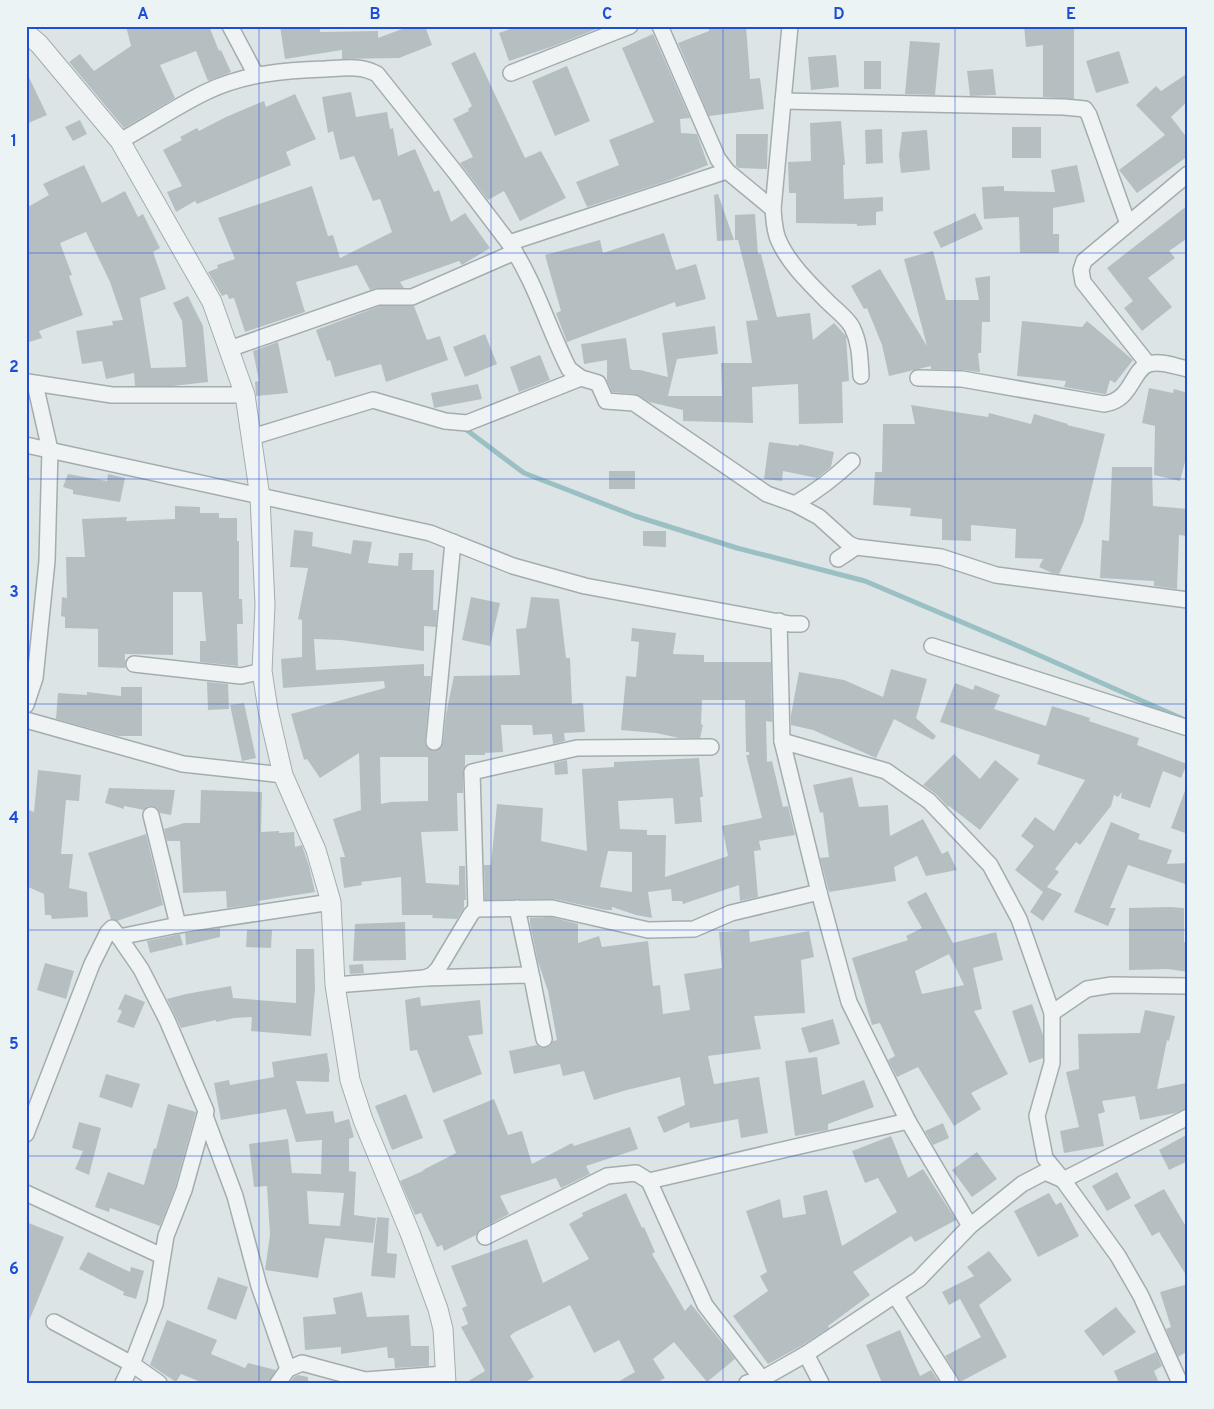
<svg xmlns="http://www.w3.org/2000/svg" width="1214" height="1409" viewBox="0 0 1214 1409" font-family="Overpass,sans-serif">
  <rect width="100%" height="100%" fill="#dde4e6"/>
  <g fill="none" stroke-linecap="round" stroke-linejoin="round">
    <!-- stream -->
    <path stroke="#9bc0c3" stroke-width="5" d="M464 428 524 473 635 516 737 548 865 581 1025 649 1183 719"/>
  </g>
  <!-- building -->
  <g fill="#b5bfc2" fill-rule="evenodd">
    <path d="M126 26H209L219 51 221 50 231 72 208 81 196 51 160 65 175 98 124 128 69 62 80 54 94 71 131 46Z"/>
    <path d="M280 26H320V32L378 31V38L410 26H425L432 45 399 58 342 59V50L285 59Z"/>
    <path d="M518 26H604L551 47 509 61 499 33Z"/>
    <path d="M708 26H746L750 79 760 78 764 109 709 116 678 43 709 31Z"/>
    <path d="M1024 26H1074V99L1043 97V45L1026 47Z"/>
    <path d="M653 34 690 118 680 119 681 133 697 134 708 165 667 181 587 207 576 182 619 165 609 140 654 122 622 48Z"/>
    <path d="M910 41 940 43 935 95 905 94Z"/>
    <path d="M1119 51 1129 83 1096 93 1086 61Z"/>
    <path d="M475 52 525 158 541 151 566 198 520 221 504 191 488 200 460 163 473 157 453 119 469 111 468 109 472 106 451 63Z"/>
    <path d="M836 55 839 87 811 90 808 57Z"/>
    <rect x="864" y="61" width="17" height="28"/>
    <path d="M567 66 590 121 555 136 532 81Z"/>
    <path d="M993 69 996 95 970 96 967 71Z"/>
    <path d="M26 71 47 115 26 124Z"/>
    <path d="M1188 73V101L1171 117 1188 139V156L1137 193 1119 170 1165 135 1136 105 1156 86 1161 91Z"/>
    <path d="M351 92 356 117 387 112 390 129 393 128 398 156 415 149 434 192 439 190 451 222 465 213 490 248 462 265 459 261 400 282 404 288H378L370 290 357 265 296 282 305 312 245 332 234 298 229 299 227 294 222 296 208 272 218 268 217 265 235 259 218 218 312 186 328 236 333 235 340 258 392 232 380 199 373 201 354 156 340 160 333 131 328 133 322 97Z"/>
    <path d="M295 94 316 139 286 152 291 165 197 204 195 201 176 212 167 192 182 186 163 150 182 140 180 137 197 128 199 131 226 117 264 101 266 107Z"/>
    <path d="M80 120 87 134 73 141 65 127Z"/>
    <path d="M841 121 845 165H843L844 199 883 197V211L876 212V225L857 226V224L796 223V193H789L788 162 811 161 810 123Z"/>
    <rect x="1012" y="127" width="29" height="31"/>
    <path d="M882 129 883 163 866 164 865 130Z"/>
    <path d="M927 130 930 170 901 173 899 155 902 132Z"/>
    <path d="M736 134H768L767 169 739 168 736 166Z"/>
    <path d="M84 165 102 203 125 191 138 217 143 214 160 248 153 252 166 289 140 298 151 368 186 367 182 321 173 303 188 296 203 326 208 382 173 386H135L134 373 106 379 102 361 82 364 76 331 113 325 112 321 123 320 110 282 86 232 60 243 72 275 69 276 83 315 39 331 42 338 26 343V208L49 195 43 184Z"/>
    <path d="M1077 165 1085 202 1053 208V234H1059V253H1020L1019 217 984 219 982 187 1004 186V191L1055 192 1051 170Z"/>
    <path d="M718 194 734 240 717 241 714 195Z"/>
    <path d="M1188 205V238L1169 251 1175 258 1148 278 1172 307 1142 331 1124 308 1133 301 1107 268Z"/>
    <path d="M975 213 983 229 941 248 933 232Z"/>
    <path d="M755 214 758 254H761L777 317 810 313 813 340 834 323 846 336 849 381 842 382 843 423 799 424 798 384 752 387 753 423 683 421V410L649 402 635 394 612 392 607 381V360L584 364 581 344 626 338 630 368 632 370H640L668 377 662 333 715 326 718 354 677 359 668 396H722L721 363H752L746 321 758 320 738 240H735V215Z"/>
    <path d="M664 233 676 270 696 264 706 299 676 307 675 302 567 342 556 313 561 311 545 255 600 240 603 253Z"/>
    <path d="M933 251 946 300H979L975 278 990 276V322H982V321L981 353H978L980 372 962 370 931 369V366L889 376 882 345 867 308 864 309 851 286 880 269 927 346 904 259Z"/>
    <path d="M380 306H414L427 340 440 336 448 360 386 382 381 364 335 377 330 360 327 361 316 330Z"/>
    <path d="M1022 321 1082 327 1087 321 1133 360 1115 383 1110 380 1106 394H1104L1064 387 1066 381 1017 376Z"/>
    <path d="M485 334 497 364 465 377 453 347Z"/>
    <path d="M278 342 288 393 256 396 255 382 259 381 253 351Z"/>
    <path d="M540 355 550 380 519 392 510 367Z"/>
    <path d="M478 384 482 399 434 408 431 393Z"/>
    <path d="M1149 388 1173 393 1174 389 1188 393V462H1185L1180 481 1154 475 1155 426 1142 423Z"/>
    <path d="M911 405 988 417 989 413 1031 424 1034 414 1068 424 1067 425 1105 434 1083 522 1059 574 1052 573 1039 567 1043 559 1015 558 1016 529 971 525V541L942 540V519L910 516 911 508 873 505 875 472H882L883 424H915Z"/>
    <path d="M769 442 799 446V444L834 452 831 467 817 478 783 471 782 481 764 479Z"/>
    <path d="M1112 467H1152L1153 506 1188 509V536L1179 535 1177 589 1154 586V581L1100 578 1102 540 1109 541Z"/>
    <rect x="609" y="471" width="26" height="18"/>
    <path d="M68 474 107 481 108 474 125 478 120 502 73 494V490L63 487Z"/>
    <path d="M175 506 200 507V513H219V518H237V541H239V599H242L243 624H237L238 666 200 662V641H206L202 592H173V655L125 654V668L98 667V629L65 628V617L61 616 62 597 67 598 66 557H85L82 519 127 517 126 521 175 519Z"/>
    <path d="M294 530 313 532 312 546 351 554 353 540 372 542 368 563 398 566 399 553H413L412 570H434L433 610H437L436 627 424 626V651L341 640 314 639 316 670 424 664V676H431L425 742 426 746 433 751 438 750 443 743 446 714 454 676 520 675 516 629 526 628 531 597 559 599 566 658H570L572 704 583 703 585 732 564 733 565 741 553 744 552 734 533 735 532 725H501L503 752 485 753V755H465V766L463 772V793H457L458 831 421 832 426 883 459 885V866H465L466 900H464V908L457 919 432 918 433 915H402L401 877 361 882 362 885 344 888 340 857H345L333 819 361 810 359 753 320 778 307 759 304 760 291 714 385 688 384 681 283 688 281 659 302 657V620L298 619 308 568 290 567ZM380 757H428V801L390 802 381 804Z"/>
    <path d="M643 531H666V547L643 546Z"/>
    <path d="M471 597 500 603 490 646 462 640Z"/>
    <path d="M632 628 676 633 673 654 704 655V662H771L772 722 766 721 767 762 772 761 783 807 788 806 795 835 759 841 761 850 754 851 758 897 740 901 739 885 683 904 682 901H672L671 889 648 892 652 918 636 915 612 907V910H606L554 899 485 900 484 865H491L497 804 543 808 541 841 587 851 582 769 614 767V762L699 758 703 797H700L702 822 675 824 673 798 618 801 620 829 647 830V835H666L665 877 728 856 722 826 762 818 746 755H749V752H746L745 700H702L701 724 703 725 700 738H679L656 733 621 730 626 676 636 677 639 642 631 641ZM608 851 632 852V892L600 887Z"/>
    <path d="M891 669 927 679 916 718 936 736 933 740 894 719 876 758 813 730 791 725V715L799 672 844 680 883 697Z"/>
    <path d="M207 682 228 684 229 709 208 710Z"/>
    <path d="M955 683 973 690 975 685 1000 695 994 709 1046 726 1052 706 1090 718 1089 721 1139 738 1137 745 1187 764 1181 778 1163 771 1150 808 1121 798 1122 792 1118 797 1114 795 1111 806 1080 845 1076 842 1055 869 1059 872 1047 887 1062 894 1043 921 1030 912 1043 892 1015 870 1034 846 1021 836 1035 817 1054 831 1085 780 1037 764 1040 755 940 722Z"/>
    <path d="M121 687H142V736H118L56 719 58 693 87 695V692L121 696Z"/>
    <path d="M244 703 256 758 242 761 230 705Z"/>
    <path d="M954 754 980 779 995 760 1019 779 980 830 949 806 948 807 936 794 923 785Z"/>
    <path d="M567 760 568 774 555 775 554 763Z"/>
    <path d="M38 770 81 775 79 801 66 800 61 854H73L69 888 87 892 88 917 52 919 51 915H45L44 894 26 886V809L34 812Z"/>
    <path d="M852 777 859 807 888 805 890 836 923 819 942 854 948 851 957 870 926 876 917 856 894 867 896 881 829 892 820 858 829 857 823 812 820 813 813 785Z"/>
    <path d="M109 788 175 790 171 815 160 813 157 808 153 806H148L144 810 124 806V809L105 803Z"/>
    <path d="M1186 788H1188V834L1171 828Z"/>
    <path d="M201 790 262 792 261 832 279 831V833L294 832 295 847 302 845 309 866 315 892 258 901V904L227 908 226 891 183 893 180 841H167L164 829 184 823H200Z"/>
    <path d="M1111 822 1140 834 1138 839 1172 850 1167 864 1188 863V885L1128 865 1110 908H1116L1108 926 1074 912Z"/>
    <path d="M146 834 163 905 117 921 111 919 88 853Z"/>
    <path d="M926 892 953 943 996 932 1003 960 973 968 982 1009 974 1011 1008 1074 971 1093 981 1109 954 1126 918 1067 897 1077 888 1060 895 1056 880 1023 872 1025 852 958 908 940 906 936 922 928 907 902ZM949 954 964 985 922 994 915 971Z"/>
    <path d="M1170 907 1184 908V942L1188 943V972L1168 969 1129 970V908Z"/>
    <path d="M551 917 578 924V943L599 936 602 947 648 941 653 986 660 985 663 1014 690 1010 684 974 722 968 719 932 749 930 750 942 809 931 814 957 801 960 805 1013 754 1016 761 1049 708 1056 714 1084 759 1077 768 1133 741 1138 738 1119 690 1128 689 1122 664 1133 657 1117 685 1105 680 1077 623 1091 594 1100 584 1071 563 1076 560 1064 514 1074 509 1051 537 1045 541 1048H546L550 1046 553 1041 557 1040 548 991 538 962 530 923V918Z"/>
    <path d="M405 922 406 960 353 961 355 924Z"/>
    <path d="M220 928V937L186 945 185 933Z"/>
    <path d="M247 930H272L271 948 246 947Z"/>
    <path d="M180 934 183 945 150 953 147 941Z"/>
    <path d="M296 949H314L315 989 311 1036 251 1031 252 1017 234 1018 216 1022V1020L181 1028 167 999 186 994 231 986 233 998 296 1003Z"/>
    <path d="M45 963 74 971 66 999 37 990Z"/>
    <path d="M363 964 364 973 350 974 349 965Z"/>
    <path d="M125 994 145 1002 134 1028 117 1022 122 1011 118 1009Z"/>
    <path d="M420 997 421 1006 480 1000 483 1034 468 1036 482 1074 433 1093 417 1050 410 1051 405 1000Z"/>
    <path d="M1032 1004 1043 1035V1058L1029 1063 1012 1011Z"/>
    <path d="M1145 1010 1175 1016 1169 1041 1167 1040 1157 1089 1186 1083 1188 1108 1175 1113 1140 1120 1135 1096 1102 1101 1105 1112 1098 1114 1104 1146 1064 1153 1060 1131 1079 1127 1066 1072 1079 1069 1078 1034 1140 1033Z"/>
    <path d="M833 1019 840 1044 809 1053 801 1028Z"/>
    <path d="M327 1053 330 1072 329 1073V1082L296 1081 306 1114 333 1111 335 1123 349 1119 354 1137 349 1139V1171L356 1172 354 1215 376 1218 373 1243 325 1238 318 1278 265 1270 270 1235 267 1186 254 1187 249 1144 288 1139 292 1173 321 1174 322 1140 296 1142 286 1109 221 1120 214 1083 229 1080 230 1085 274 1077 272 1062ZM307 1191 344 1193 340 1226 309 1224Z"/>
    <path d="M817 1057 822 1095 864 1080 874 1107 828 1124V1130L795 1136 785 1061Z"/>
    <path d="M106 1074 140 1084 132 1108 99 1097Z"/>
    <path d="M406 1094 423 1138 392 1150 375 1106Z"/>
    <path d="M494 1099 508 1135 522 1131 532 1164 572 1143 574 1146 630 1127 638 1149 586 1166 590 1174 561 1188 556 1178 500 1196 509 1214 481 1229 476 1235 444 1251 442 1245 437 1247 421 1213 415 1215 400 1181 423 1171V1170L456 1153 443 1120Z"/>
    <path d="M168 1104 196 1112 175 1188 160 1226 110 1208 109 1212 95 1207 108 1172 144 1185 154 1148 156 1149Z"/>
    <path d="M79 1122 101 1128 89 1175 75 1169 83 1151 72 1148Z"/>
    <path d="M943 1123 949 1138 933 1145 925 1131Z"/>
    <path d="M1188 1134V1161L1169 1170 1159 1150Z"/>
    <path d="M891 1136 908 1178 923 1169 956 1220 915 1242 911 1236 853 1272 870 1295 828 1326 829 1328 801 1346 768 1364 733 1316 768 1291 760 1276 767 1272 746 1211 780 1199 783 1218 806 1214 803 1196 827 1190 842 1246 897 1212 878 1178 865 1183 852 1151Z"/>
    <path d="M977 1152 997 1179 972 1197 952 1170Z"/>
    <path d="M1117 1172 1131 1198 1107 1211 1092 1186Z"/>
    <path d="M1164 1189 1188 1230V1278L1159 1232 1152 1236 1134 1205Z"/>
    <path d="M626 1193 642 1228 644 1227 655 1252 652 1254 685 1311 691 1304 735 1359 707 1382 674 1342 653 1359 665 1378 656 1383H616L635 1372 619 1340 594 1353 570 1305 515 1332 510 1336 534 1377 524 1383H465L485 1371 461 1327 468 1324 462 1308 467 1306 451 1266 527 1239 543 1283 589 1259 569 1224 583 1216 582 1213Z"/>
    <path d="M1049 1193 1056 1205 1061 1202 1079 1236 1038 1257 1014 1211Z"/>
    <path d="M377 1217 389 1218 387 1253 397 1254 395 1278 371 1276Z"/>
    <path d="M26 1222 64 1237 26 1328Z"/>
    <path d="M989 1251 1012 1280 979 1305 1007 1357 960 1382 945 1356 981 1337 960 1299 949 1305 942 1292 974 1276 967 1267Z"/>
    <path d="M88 1252 130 1272 131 1267 144 1271 136 1299 123 1295 124 1292 79 1269Z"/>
    <path d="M218 1277 248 1287 236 1320 207 1309Z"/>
    <path d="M1188 1284V1351L1178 1357 1166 1329 1171 1327 1160 1292Z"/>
    <path d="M362 1292 367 1317 409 1315 411 1346H429V1366L395 1368 394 1358H388L387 1347 341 1354V1347L305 1350 303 1317 336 1314 333 1298Z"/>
    <path d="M1116 1307 1136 1332 1103 1356 1084 1331Z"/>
    <path d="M167 1320 217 1340 211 1354 245 1368 248 1363 276 1370 269 1383H203L181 1374 176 1382 150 1365Z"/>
    <path d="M900 1330 920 1376 931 1370 940 1383H882L866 1345Z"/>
    <path d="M1156 1352 1162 1366 1154 1371 1159 1383H1119L1114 1371Z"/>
    <path d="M298 1375 308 1377V1383H290L294 1377Z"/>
  </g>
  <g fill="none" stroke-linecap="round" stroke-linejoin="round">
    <defs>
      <g id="minor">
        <path d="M230 26 256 75"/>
        <path d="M660 26 718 159 727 171 773 209"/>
        <path d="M790 26 773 209C774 219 774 229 778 239 788 263 810 284 828 302 836 310 847 318 852 327 860 343 860 359 861 376"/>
        <path d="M511 73 630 26"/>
        <path d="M783 101 1064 107 1085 109 1089 115 1128 224"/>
        <path d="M120 141C149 125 177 106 206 92 243 74 285 70 325 69 343 68 361 65 377 74L455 172 509 243C535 281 548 328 569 369L581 378 598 383 606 401 634 403 767 494 795 504 819 517 849 544 856 547 941 557 996 575 1188 600"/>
        <path d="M509 243 727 171"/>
        <path d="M229 349 378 297H412L515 252"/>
        <path d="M1148 364 1083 282 1081 270 1084 261 1188 174"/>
        <path d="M918 378 962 379 1104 404C1133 400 1131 370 1149 364 1160 360 1177 367 1188 369"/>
        <path d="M28 382 112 395H245"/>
        <path d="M252 437 373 400 445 421 467 423 581 378"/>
        <path d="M26 445 430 533 513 566 585 586 790 624H801"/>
        <path d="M795 504C817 491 834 478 852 461"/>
        <path d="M838 559 856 547"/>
        <path d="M779 621 782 741 819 892 849 1002 908 1121 970 1226"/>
        <path d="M932 646 1188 728"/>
        <path d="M134 664 241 676 262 671"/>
        <path d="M26 705 35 678 47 561 50 450 35 384"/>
        <path d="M26 720 183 764 283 775"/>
        <path d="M782 741 886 771 929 801 990 865 1019 919 1052 1013V1063L1037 1116 1045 1158 1063 1180 1118 1256 1141 1296 1180 1383"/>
        <path d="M434 742 453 542"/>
        <path d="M151 815 178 925"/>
        <path d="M517 908 532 978"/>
        <path d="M476 909 472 772 577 748 711 747"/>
        <path d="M119 937 141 969 167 1020 206 1111 184 1190 166 1236 155 1304 132 1364 123 1383"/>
        <path d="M425 978 432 975 438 969 471 914 476 909 552 908 648 930 694 929 731 913 819 892"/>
        <path d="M335 985 425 978 528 975 532 978 544 1039"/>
        <path d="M1052 1013 1087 989 1112 985 1188 986"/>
        <path d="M205 1116 235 1196 259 1286 288 1369"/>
        <path d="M26 1134 92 964 108 932 112 928 119 937 178 925 331 902"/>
        <path d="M649 1181 705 1305 762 1379"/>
        <path d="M26 1193 162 1256"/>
        <path d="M485 1237 607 1176 636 1173 649 1181 908 1121"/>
        <path d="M895 1295 951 1383"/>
        <path d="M54 1322 132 1364 159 1383"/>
        <path d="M806 1354 821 1383"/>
        <path d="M278 1383 288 1369 302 1363 365 1380 445 1374"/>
        <path d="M747 1383 762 1379 806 1354 919 1279 970 1226 1022 1184 1045 1172 1063 1180 1188 1117"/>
      </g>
      <path id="tertiary" d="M26 33 39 44 120 141 212 302 245 395 260 497 265 605 262 671 268 710 283 775 316 850 331 902 335 985 350 1080 363 1120 410 1233 438 1309 443 1329 446 1383"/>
    </defs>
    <!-- minor casing -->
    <use href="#minor" stroke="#a3adaf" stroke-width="18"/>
    <!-- tertiary casing -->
    <use href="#tertiary" stroke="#a3adaf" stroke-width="21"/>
    <!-- minor -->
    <use href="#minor" stroke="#f0f3f4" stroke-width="15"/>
    <!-- tertiary -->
    <use href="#tertiary" stroke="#f0f3f4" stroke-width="19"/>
  </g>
  <!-- grid -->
  <path fill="none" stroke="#1d4ed8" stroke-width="1" stroke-opacity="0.55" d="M259 26V1383M491 26V1383M723 26V1383M955 26V1383M26 253H1188M26 479H1188M26 704H1188M26 930H1188M26 1156H1188"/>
  <!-- border -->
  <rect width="1214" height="1409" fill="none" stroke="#ecf3f4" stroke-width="55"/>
  <rect x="28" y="28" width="1158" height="1354" fill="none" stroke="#1d4ed8" stroke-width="2"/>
  <g font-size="16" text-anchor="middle" font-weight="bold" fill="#1d4ed8">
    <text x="143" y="19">A</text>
    <text x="375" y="19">B</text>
    <text x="607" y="19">C</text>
    <text x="839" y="19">D</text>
    <text x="1071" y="19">E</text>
    <text x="14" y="146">1</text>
    <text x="14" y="372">2</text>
    <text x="14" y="597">3</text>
    <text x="14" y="823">4</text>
    <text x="14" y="1049">5</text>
    <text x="14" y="1274">6</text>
  </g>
</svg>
